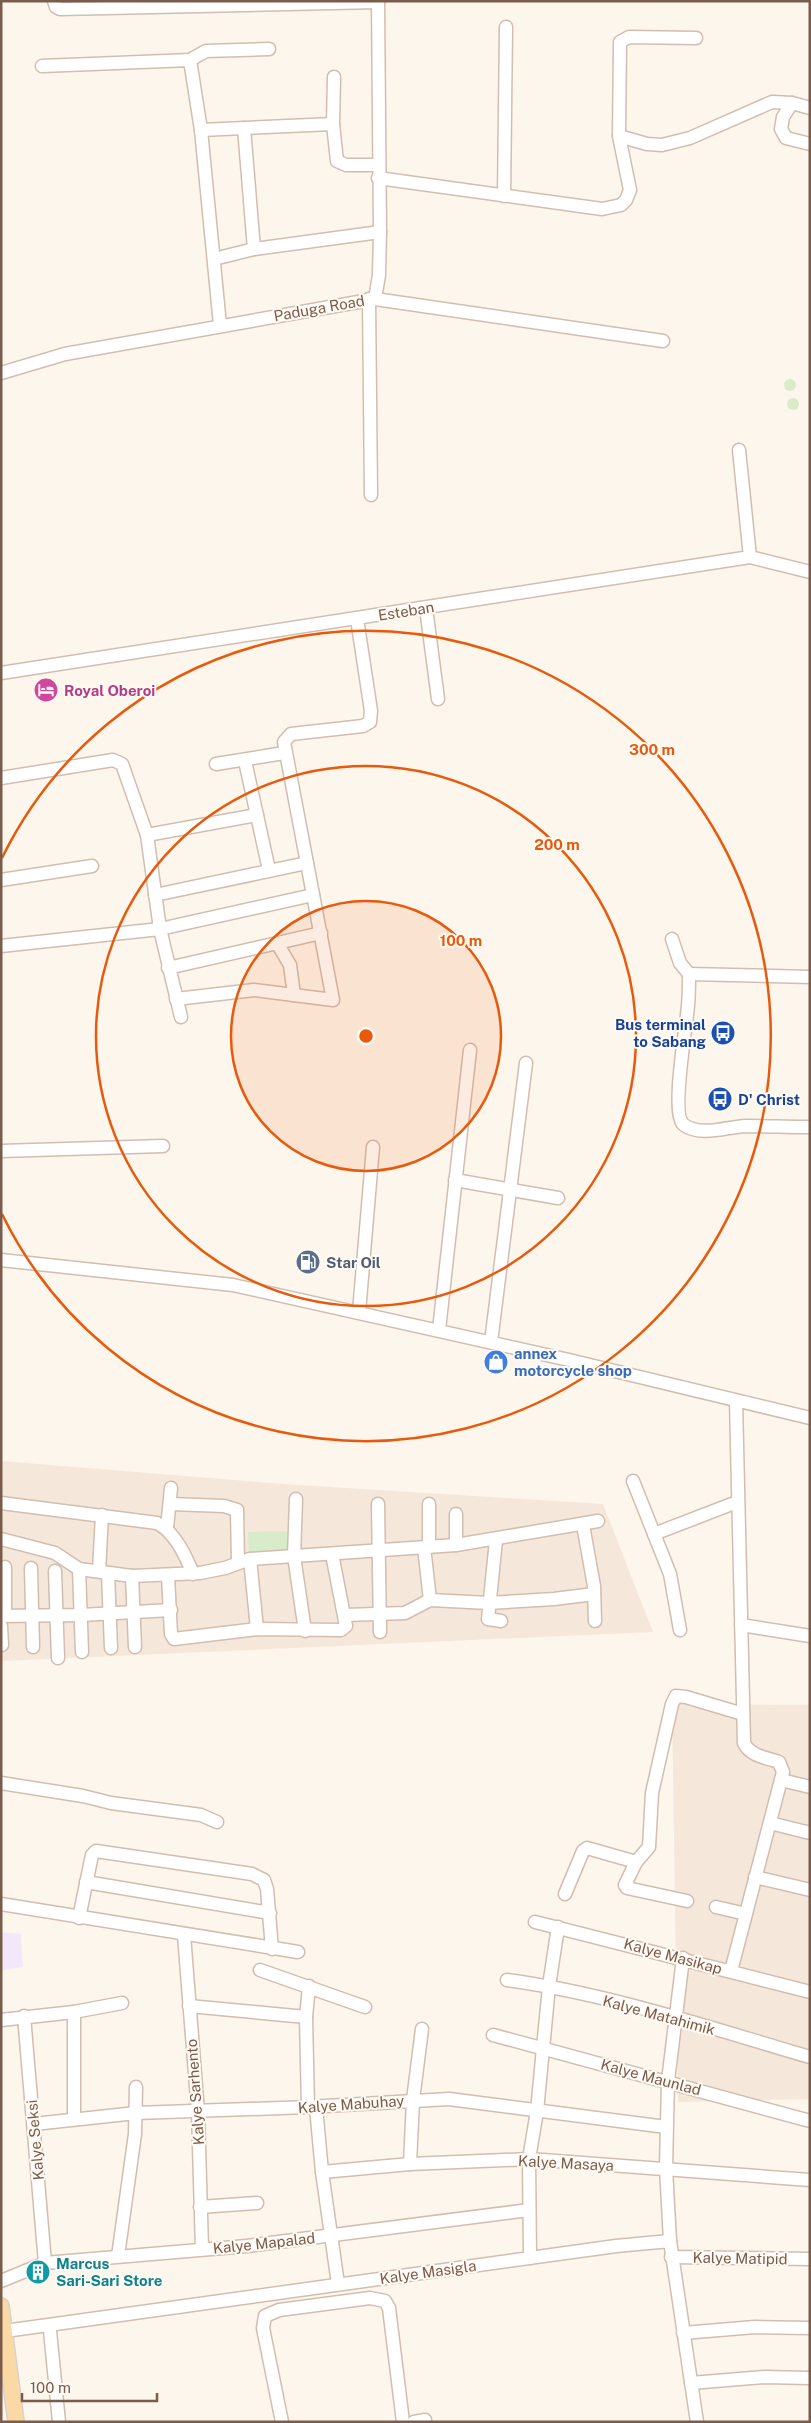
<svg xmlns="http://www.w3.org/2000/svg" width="811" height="2423" viewBox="0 0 811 2423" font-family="'Public Sans',sans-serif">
  <rect width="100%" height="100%" fill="#fdf6ec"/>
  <!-- residential -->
  <g fill="#f5e8da">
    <path d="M1 1461 283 1484 603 1504 653 1632 1 1661Z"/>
    <path d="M672 1704 810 1705V2099L678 2102Z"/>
  </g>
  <!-- education -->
  <path fill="#f3e8fa" d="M1 1932 21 1934 23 1967 1 1971Z"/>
  <!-- green -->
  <g fill="#d8ecc9">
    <circle cx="790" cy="385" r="6"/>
    <circle cx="793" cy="404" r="6"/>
    <path d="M291 1531 292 1552 249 1553 248 1532Z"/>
  </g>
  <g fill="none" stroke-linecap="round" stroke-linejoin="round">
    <defs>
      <g id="minor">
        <path d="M54 1 56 7 60 9 378 2"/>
        <path d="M190 60 206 51 269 49"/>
        <path d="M42 66 190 60 201 130 220 325"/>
        <path d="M334 77 333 124 337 161 346 165H378"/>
        <path d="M792 103 783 117 781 129 786 138 810 144"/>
        <path d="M244 128 254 249"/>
        <path d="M201 130 333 124"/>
        <path d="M619 136 647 144 662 145 690 138 772 102 792 103 810 108"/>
        <path d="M378 178 602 209 621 205 626 200 630 190 619 136 620 42 629 37 696 38"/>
        <path d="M504 196 506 27"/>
        <path d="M214 259 254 249 380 232"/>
        <path d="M369 299 371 495"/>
        <path d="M375 299 379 275 380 232 378 1"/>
        <path d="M1 373 65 354 375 299 663 341"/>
        <path d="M739 450 750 557"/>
        <path d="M426 608 438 699"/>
        <path d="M1 673 750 557 810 572"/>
        <path d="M245 761 269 870"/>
        <path d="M216 764 284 753"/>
        <path d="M1 778 113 760 122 764 147 835 160 929 181 1017"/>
        <path d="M147 835 257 815"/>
        <path d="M1 880 92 866"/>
        <path d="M155 895 307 863"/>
        <path d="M672 939 680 963 689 974"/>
        <path d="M277 943 290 965 294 995"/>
        <path d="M1 946 160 929 313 895"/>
        <path d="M168 968 321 933"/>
        <path d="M810 977 689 974C689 984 689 995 688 1005 687 1024 670 1115 684 1125 701 1137 727 1127 745 1126 766 1126 788 1127 810 1127"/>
        <path d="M176 999 254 990 333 1000 284 742 291 734 363 726 370 722 371 711 357 619"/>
        <path d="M1 1151 163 1146"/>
        <path d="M455 1180 558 1198"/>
        <path d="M1 1260 233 1285 569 1360 810 1418"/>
        <path d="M359 1312 373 1147"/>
        <path d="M439 1330 470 1050"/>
        <path d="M491 1342 526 1063"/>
        <path d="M633 1481 670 1574 680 1630"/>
        <path d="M296 1499 294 1556 305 1631"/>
        <path d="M1 1503 157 1523C175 1532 186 1556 193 1574"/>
        <path d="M170 1504 224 1506 237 1510 238 1562"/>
        <path d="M378 1504 380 1632"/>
        <path d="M429 1504V1546"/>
        <path d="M456 1514V1545"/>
        <path d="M583 1525 594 1586 595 1621"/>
        <path d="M167 1528 171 1488"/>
        <path d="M654 1534 737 1502"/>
        <path d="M1 1539 55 1553 79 1569 132 1576 200 1573 225 1568 250 1559 456 1545 598 1521"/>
        <path d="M496 1540 488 1619 501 1621"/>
        <path d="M424 1547 430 1600"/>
        <path d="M250 1559 257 1629"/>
        <path d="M31 1568 33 1647"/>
        <path d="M79 1569 82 1652"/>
        <path d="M55 1571 58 1658"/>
        <path d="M99 1571 102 1515"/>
        <path d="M108 1573 111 1648"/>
        <path d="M132 1576 135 1647"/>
        <path d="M168 1576 171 1634 174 1639 257 1629 341 1630 346 1626 332 1554"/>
        <path d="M5 1615V1567"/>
        <path d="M345 1615 405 1613 430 1600 489 1603 554 1599 594 1594"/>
        <path d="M1 1616 81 1615 171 1610"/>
        <path d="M741 1625 810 1636"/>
        <path d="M1 1626 2 1645"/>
        <path d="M781 1780 810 1787"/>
        <path d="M1 1783 83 1796 111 1803 201 1815 217 1822"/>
        <path d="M770 1823 810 1833"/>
        <path d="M755 1877 810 1890"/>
        <path d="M86 1882 270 1913"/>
        <path d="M565 1894 583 1851 587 1848 636 1862"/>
        <path d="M687 1901 627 1888 625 1885 636 1862 649 1847 652 1793 672 1704 676 1696 686 1697 743 1714"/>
        <path d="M1 1904 298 1952"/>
        <path d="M716 1907 746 1914"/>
        <path d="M79 1918 92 1855 96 1851 252 1874 264 1880 267 1889 272 1949"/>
        <path d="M535 1922 810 1992"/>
        <path d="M184 1935 198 2112 202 2249"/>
        <path d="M260 1970 365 2007"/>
        <path d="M731 1971 783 1772 779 1762C767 1758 750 1756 744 1743L736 1401"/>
        <path d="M507 1980C610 1994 710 2028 810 2057"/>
        <path d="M189 2006 306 2017"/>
        <path d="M24 2016 45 2263"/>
        <path d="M1 2020 74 2012 122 2003"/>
        <path d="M493 2035 810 2121"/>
        <path d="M308 2107 306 2017 309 1986"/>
        <path d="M316 2107 322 2172 338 2284"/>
        <path d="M74 2119V2012"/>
        <path d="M34 2124 136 2113 308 2107 449 2099 666 2127"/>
        <path d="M410 2164 413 2100 422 2029"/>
        <path d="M322 2172 410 2164 529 2159 810 2180"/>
        <path d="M200 2207 257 2203"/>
        <path d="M670 2241 666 2168 668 2081 683 1958"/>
        <path d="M118 2256 135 2134 136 2087"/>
        <path d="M671 2257 810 2259"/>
        <path d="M530 2258 529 2159 537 2111 549 1986 558 1927"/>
        <path d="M1 2281 45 2263 247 2246 529 2210"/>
        <path d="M5 2331 616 2246 670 2241 697 2422"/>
        <path d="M50 2331 59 2422"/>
        <path d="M683 2333 755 2327 810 2328"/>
        <path d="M691 2383 764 2377 810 2378"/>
        <path d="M282 2422 263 2328 265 2316 279 2310 370 2298 385 2301 389 2308 403 2422"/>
        <path d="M414 2422 425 2420"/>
      </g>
      <path id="major" d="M1 2306 16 2422"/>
    </defs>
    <!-- minor casing -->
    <use href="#minor" stroke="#d1beb0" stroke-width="15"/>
    <!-- major casing -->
    <use href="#major" stroke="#dad1cd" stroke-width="18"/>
    <!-- minor -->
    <use href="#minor" stroke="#fff" stroke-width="12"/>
    <!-- major -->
    <use href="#major" stroke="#fbd9a5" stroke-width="15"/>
  </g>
  <!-- distance rings -->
  <circle cx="366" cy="1036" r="135" fill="#e8590c" fill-opacity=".12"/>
  <g fill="none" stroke="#e8590c" stroke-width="2.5">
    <circle cx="366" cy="1036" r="135"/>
    <circle cx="366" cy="1036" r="270"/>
    <path d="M2 858A405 405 0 1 1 2 1214"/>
  </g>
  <!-- icons -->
  <defs>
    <symbol id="hotel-disc" viewBox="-11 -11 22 22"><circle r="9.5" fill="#d1479c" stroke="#fffaf3"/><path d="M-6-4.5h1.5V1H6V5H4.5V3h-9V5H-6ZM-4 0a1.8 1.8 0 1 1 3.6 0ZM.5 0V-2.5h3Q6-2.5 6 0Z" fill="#fff"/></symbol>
    <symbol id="bus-disc" viewBox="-11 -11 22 22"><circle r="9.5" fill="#1a4fb4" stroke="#fffaf3"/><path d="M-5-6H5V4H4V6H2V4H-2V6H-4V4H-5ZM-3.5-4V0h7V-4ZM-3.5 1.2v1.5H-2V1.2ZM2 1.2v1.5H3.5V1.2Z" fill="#fff"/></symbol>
    <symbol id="fuel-disc" viewBox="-11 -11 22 22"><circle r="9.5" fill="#5c6f8a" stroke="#fffaf3"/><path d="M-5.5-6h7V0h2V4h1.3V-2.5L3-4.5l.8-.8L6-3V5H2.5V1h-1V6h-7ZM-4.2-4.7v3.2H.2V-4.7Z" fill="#fff"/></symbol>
    <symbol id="shop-disc" viewBox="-11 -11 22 22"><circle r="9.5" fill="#3f7fe0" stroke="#fffaf3"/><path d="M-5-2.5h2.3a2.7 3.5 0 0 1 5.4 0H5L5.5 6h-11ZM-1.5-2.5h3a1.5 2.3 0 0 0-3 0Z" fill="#fff"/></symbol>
    <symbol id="building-disc" viewBox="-11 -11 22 22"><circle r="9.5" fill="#0f9aa8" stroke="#fffaf3"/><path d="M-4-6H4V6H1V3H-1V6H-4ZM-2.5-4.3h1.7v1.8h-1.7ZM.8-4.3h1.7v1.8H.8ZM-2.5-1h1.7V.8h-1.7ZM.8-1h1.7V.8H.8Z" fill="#fff"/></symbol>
  </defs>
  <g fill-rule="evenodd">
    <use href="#hotel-disc" x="32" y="676" width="28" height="28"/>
    <use href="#bus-disc" x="709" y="1019" width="28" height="28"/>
    <use href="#bus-disc" x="706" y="1085" width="28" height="28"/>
    <use href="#fuel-disc" x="294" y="1248" width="28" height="28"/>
    <use href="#shop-disc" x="482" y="1348" width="28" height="28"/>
    <use href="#building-disc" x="24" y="2258" width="28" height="28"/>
  </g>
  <g text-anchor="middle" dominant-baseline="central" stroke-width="4" stroke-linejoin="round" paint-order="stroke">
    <!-- street labels -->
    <g font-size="15" fill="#7a5c4d" stroke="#fffaf3">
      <text transform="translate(319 308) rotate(-10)">Paduga Road</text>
      <text transform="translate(406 611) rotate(-9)">Esteban</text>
      <text transform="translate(673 1956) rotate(15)">Kalye Masikap</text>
      <text transform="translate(659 2015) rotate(15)">Kalye Matahimik</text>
      <text transform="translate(651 2077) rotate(15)">Kalye Maunlad</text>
      <text transform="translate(195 2092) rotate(-94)">Kalye Sarhento</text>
      <text transform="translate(351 2104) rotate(-4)">Kalye Mabuhay</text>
      <text transform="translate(35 2140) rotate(-95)">Kalye Seksi</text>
      <text transform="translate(566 2163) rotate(3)">Kalye Masaya</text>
      <text transform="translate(264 2243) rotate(-6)">Kalye Mapalad</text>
      <text transform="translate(740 2258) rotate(1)">Kalye Matipid</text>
      <text transform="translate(428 2272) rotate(-8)">Kalye Masigla</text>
    </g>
    <!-- hotel labels -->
    <g font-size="15" font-weight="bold" fill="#b23c85" stroke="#fffaf3" text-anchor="start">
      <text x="64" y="690">Royal Oberoi</text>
    </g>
    <!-- transit labels -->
    <g font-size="15" font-weight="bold" fill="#164399" stroke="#fffaf3" text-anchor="end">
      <text x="706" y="1024">Bus terminal<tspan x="706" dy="17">to Sabang</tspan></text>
      <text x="738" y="1099" text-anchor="start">D' Christ</text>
    </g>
    <!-- service labels -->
    <g font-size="15" font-weight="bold" fill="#4e5e75" stroke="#fffaf3" text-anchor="start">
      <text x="326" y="1262">Star Oil</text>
    </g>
    <!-- shop labels -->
    <g font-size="15" font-weight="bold" fill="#366cbe" stroke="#fffaf3" text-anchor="start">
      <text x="514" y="1353">annex<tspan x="514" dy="17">motorcycle shop</tspan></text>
    </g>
    <!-- culture labels -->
    <g font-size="15" font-weight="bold" fill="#0d838f" stroke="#fffaf3" text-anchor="start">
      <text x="56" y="2263">Marcus<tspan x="56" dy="17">Sari-Sari Store</tspan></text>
    </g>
  </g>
  <circle cx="366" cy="1036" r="8" fill="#e8590c" stroke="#fffaf3" stroke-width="2.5"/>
  <g font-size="15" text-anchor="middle" font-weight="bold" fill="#e8590c" stroke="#fffaf3" stroke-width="4" stroke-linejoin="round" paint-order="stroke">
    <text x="652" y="755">300 m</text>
    <text x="557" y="850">200 m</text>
    <text x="461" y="946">100 m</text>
  </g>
  <!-- border -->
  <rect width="811" height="2423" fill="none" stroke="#7a5c4d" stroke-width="5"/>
  <!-- scale -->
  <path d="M22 2393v8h135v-8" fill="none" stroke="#7a5c4d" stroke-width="2.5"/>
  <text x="30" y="2393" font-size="15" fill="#7a5c4d" stroke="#fffaf3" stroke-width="4" paint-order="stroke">100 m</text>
</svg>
